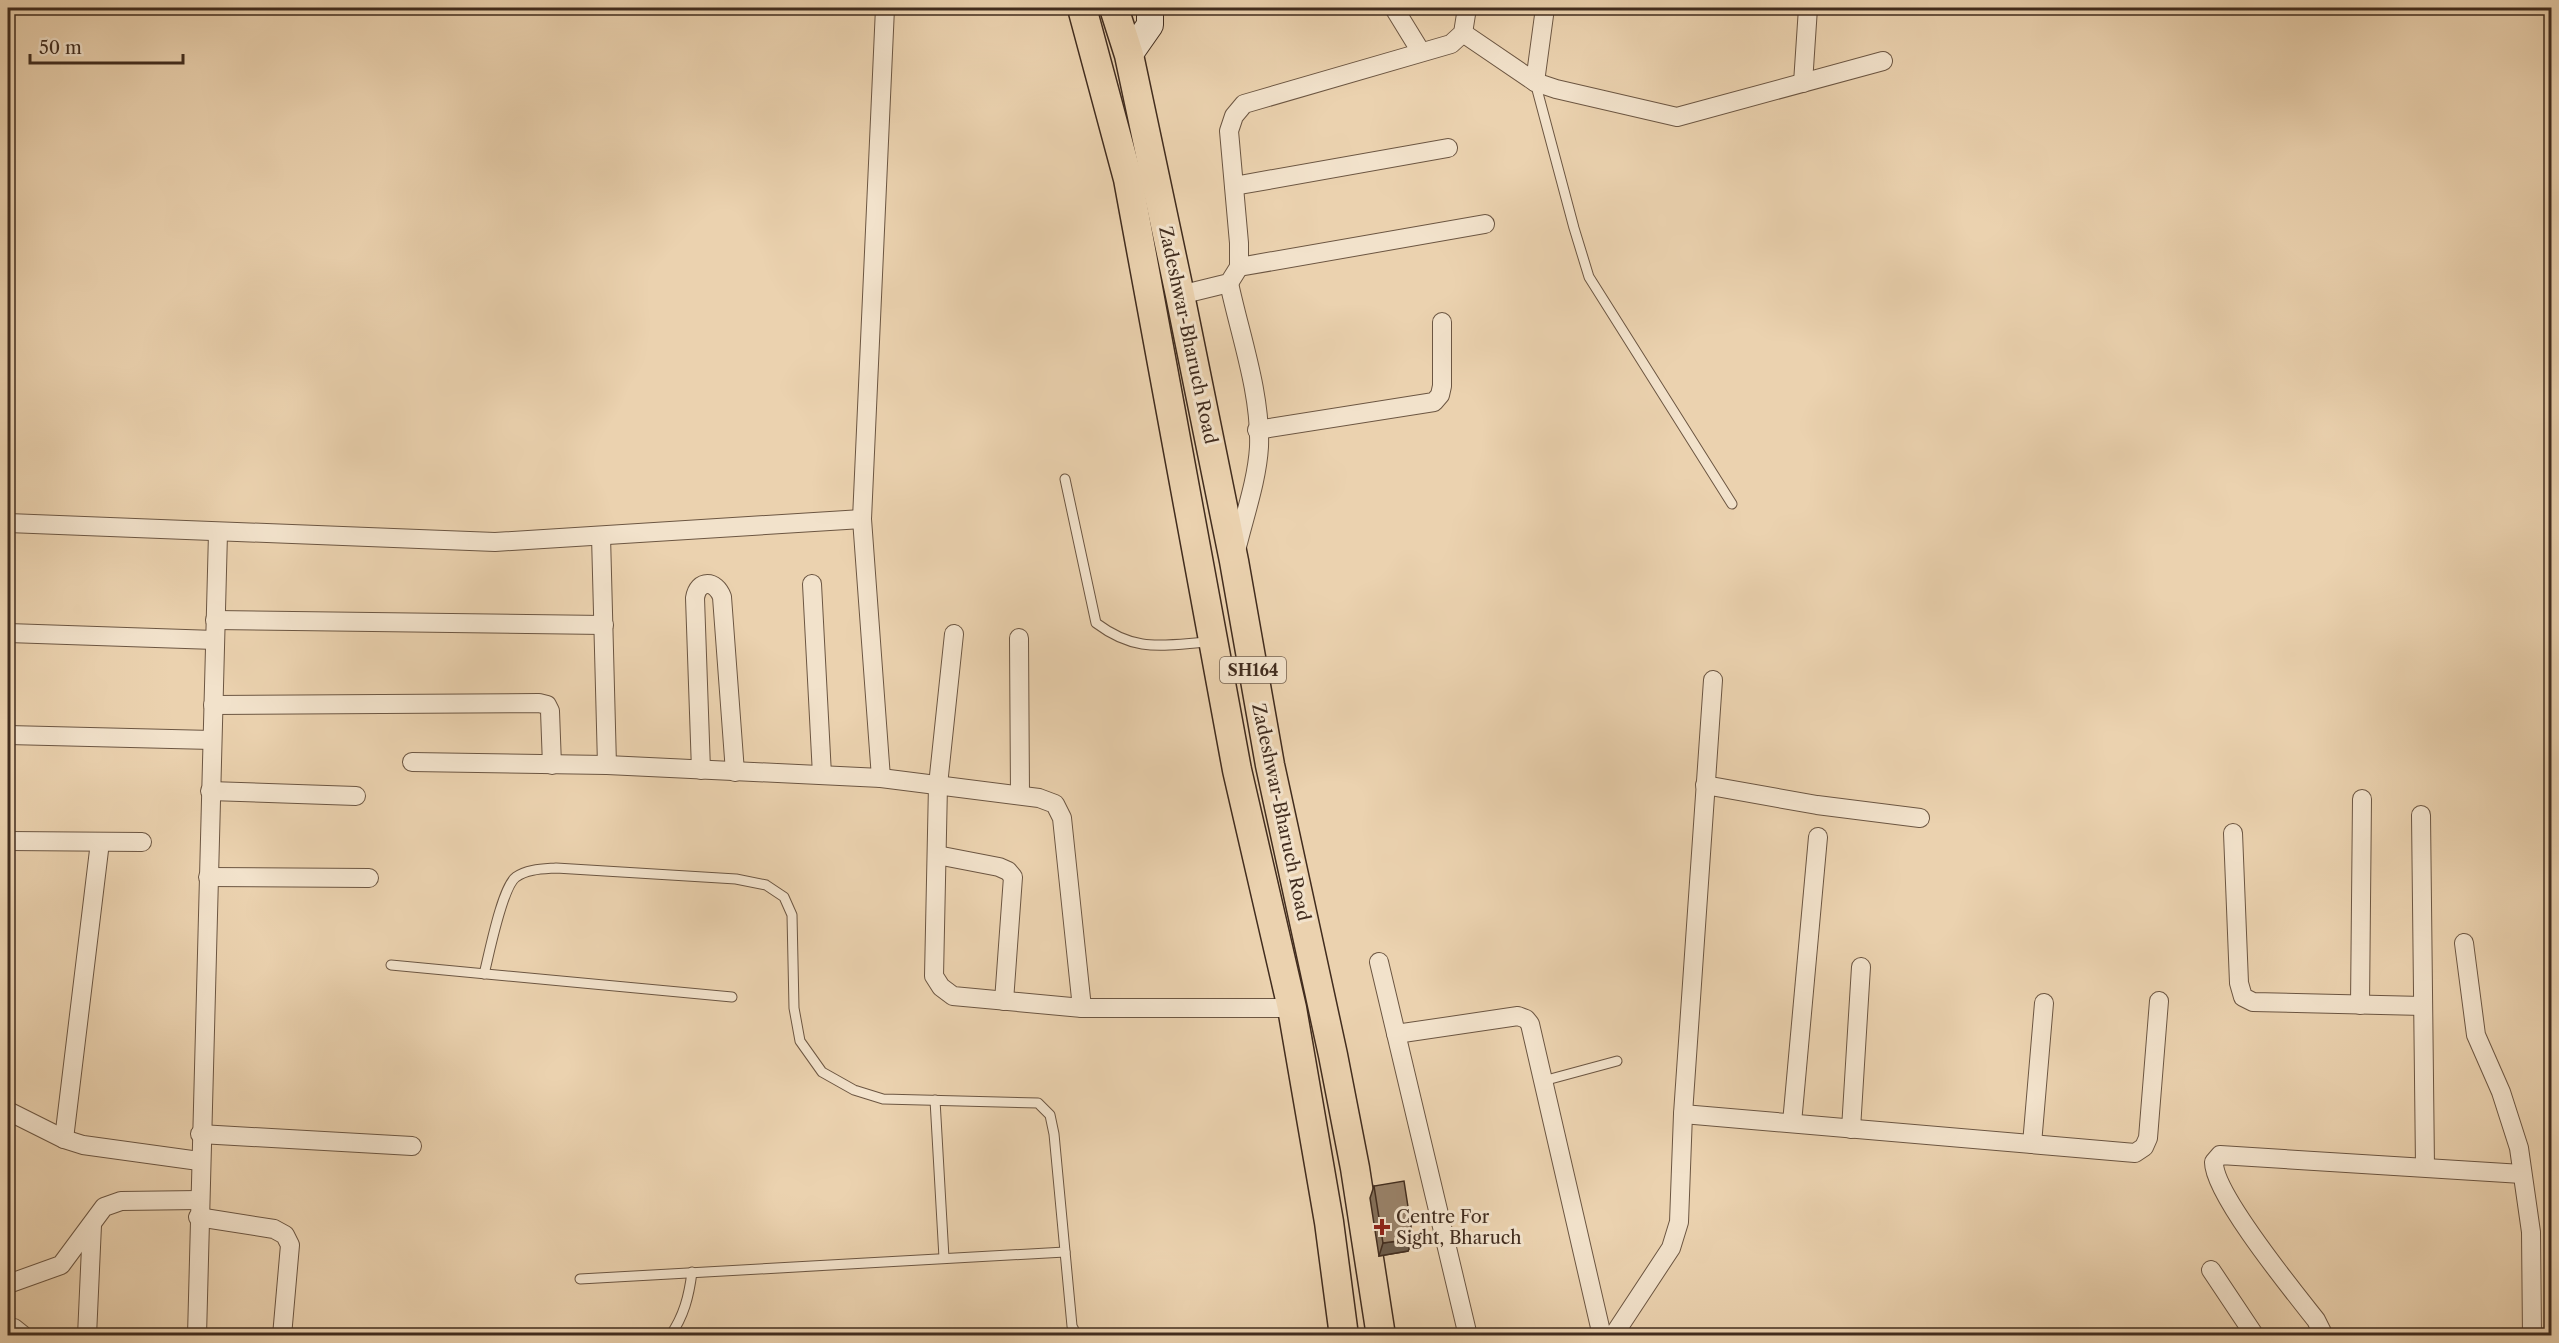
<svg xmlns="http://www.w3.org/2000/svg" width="2559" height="1343" viewBox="0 0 2559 1343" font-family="'Libre Caslon Text',serif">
  <rect width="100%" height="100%" fill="#ebd2af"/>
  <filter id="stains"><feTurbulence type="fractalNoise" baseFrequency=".00333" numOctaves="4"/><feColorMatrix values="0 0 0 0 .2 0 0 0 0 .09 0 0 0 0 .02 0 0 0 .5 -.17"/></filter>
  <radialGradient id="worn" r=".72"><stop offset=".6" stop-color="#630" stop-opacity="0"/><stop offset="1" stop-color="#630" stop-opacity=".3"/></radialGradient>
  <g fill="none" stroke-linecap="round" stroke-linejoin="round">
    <defs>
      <g id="lane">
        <path d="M1535 82 1574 228 1589 277 1732 504"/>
        <path d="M1065 479 1096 623C1136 653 1162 645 1209 642"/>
        <path d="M391 965 732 997"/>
        <path d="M484 974C489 955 502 887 516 877 527 869 543 869 556 868L736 879 766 885 784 897 792 915 794 1008 800 1041 822 1072 854 1090 883 1099 1038 1103 1050 1115 1054 1134 1072 1326 1077 1336"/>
        <path d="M1543 1081 1617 1061"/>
        <path d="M935 1100 944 1258"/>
        <path d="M580 1279 1065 1252"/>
        <path d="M670 1336C684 1316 689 1296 692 1272"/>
      </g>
      <g id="street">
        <path d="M1394 8 1421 52"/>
        <path d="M1463 33 1535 82 1556 89 1677 117 1883 61"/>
        <path d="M1535 82 1545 8"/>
        <path d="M1803 83 1808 8"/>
        <path d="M1234 186 1448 148"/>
        <path d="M1239 267 1485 224"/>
        <path d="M1229 283C1240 335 1261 393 1259 447 1257 481 1244 517 1236 551"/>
        <path d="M1180 295 1229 283 1239 267V243L1229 131 1234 116 1244 104 1451 44 1463 33 1467 8"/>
        <path d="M1257 430 1434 402 1440 395 1442 386V322"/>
        <path d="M8 523 495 542 862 519"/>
        <path d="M601 536 607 765"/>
        <path d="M812 584 822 775"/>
        <path d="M215 620 604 625"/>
        <path d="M8 633 215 640"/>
        <path d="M954 634 938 785 934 976 941 987 953 996 1082 1008H1292"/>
        <path d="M1019 638 1020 795"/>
        <path d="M213 705 539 703 547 705 550 711 552 765"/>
        <path d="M8 735 212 740"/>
        <path d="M412 762 607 765 881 778 1039 798 1055 804 1062 818 1082 1008"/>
        <path d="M701 770 695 598C698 579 716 580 722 597L735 772"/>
        <path d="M881 778 862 519 885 8"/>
        <path d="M1705 785 1817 805 1920 818"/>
        <path d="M210 791 356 796"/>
        <path d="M2421 815 2425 1167"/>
        <path d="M2233 833 2239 983 2243 997 2253 1002 2423 1006"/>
        <path d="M8 841 142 842"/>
        <path d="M937 855 999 867 1008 871 1013 877 1004 1001"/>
        <path d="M208 877 369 878"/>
        <path d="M2464 943 2476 1035 2501 1092 2519 1148 2531 1232 2532 1336"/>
        <path d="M1379 962 1468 1336"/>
        <path d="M2360 1005 2362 799"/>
        <path d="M1396 1034 1518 1016 1526 1019 1530 1024 1602 1336"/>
        <path d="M8 1111 64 1139 83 1145 199 1161"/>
        <path d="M1683 1114 2135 1153 2144 1147 2148 1138 2159 1001"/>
        <path d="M1792 1123 1818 837"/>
        <path d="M1851 1129 1861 967"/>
        <path d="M200 1134 412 1146"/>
        <path d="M64 1139 100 842"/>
        <path d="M2032 1144 2044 1003"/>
        <path d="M198 1217 274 1229 285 1235 290 1245 282 1336"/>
        <path d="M2211 1270 2255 1336"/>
        <path d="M8 1284 61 1265 104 1207 121 1201 199 1200"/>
        <path d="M8 1327 14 1328 24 1336"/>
        <path d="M87 1336 92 1225"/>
        <path d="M197 1336 218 533"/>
        <path d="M1613 1336 1671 1248 1679 1222 1683 1114 1713 680"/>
        <path d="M2324 1336 2316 1320C2294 1292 2213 1193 2214 1162L2220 1155 2522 1174"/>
      </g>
      <path id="secondary" d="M1129 55 1150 25V8"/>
      <g id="primary">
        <path d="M1082 8 1128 179 1237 770 1292 1008 1329 1222 1344 1336"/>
        <path d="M1114 8 1129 55 1180 295 1234 561 1270 765 1333 1055 1355 1168 1381 1336"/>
      </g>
    </defs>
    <!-- lane casing -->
    <use href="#lane" stroke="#6c5642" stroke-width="11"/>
    <!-- street casing -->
    <use href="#street" stroke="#6c5642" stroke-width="20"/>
    <!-- secondary casing -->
    <use href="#secondary" stroke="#412c1e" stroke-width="28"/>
    <!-- primary casing -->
    <use href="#primary" stroke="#412c1e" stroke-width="31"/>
    <!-- lane -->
    <use href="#lane" stroke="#f2e2cb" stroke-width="9"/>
    <!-- street -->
    <use href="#street" stroke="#f2e2cb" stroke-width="18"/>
    <!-- secondary -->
    <use href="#secondary" stroke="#f2e2cb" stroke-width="26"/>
    <!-- primary -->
    <use href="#primary" stroke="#ebd2af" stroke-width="28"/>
  </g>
  <!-- wall -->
  <path fill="#84705a" stroke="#412c1e" stroke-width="1.5" d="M1374 1186 1413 1239 1408 1251 1379 1256 1370 1198Z"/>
  <!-- shaded-wall -->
  <path fill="#6b5b4a" stroke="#412c1e" stroke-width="1.5" d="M1413 1239 1408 1251 1379 1256 1383 1243Z"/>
  <!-- building -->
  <path fill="#998269" stroke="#412c1e" stroke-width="1.5" d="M1404 1181 1413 1239 1383 1243 1374 1186Z"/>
  <!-- markers -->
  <path fill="#8f2418" stroke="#f2e2cb" stroke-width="2" d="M1379 1218h6v6h6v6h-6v6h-6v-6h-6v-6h6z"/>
  <g text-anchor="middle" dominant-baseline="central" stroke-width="6" stroke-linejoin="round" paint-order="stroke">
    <!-- shield labels -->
    <rect fill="#f2e2cb" stroke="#766352" stroke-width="1.5" x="1220" y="657" width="66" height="26" rx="4.5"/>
    <g font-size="16" font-weight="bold" fill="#412c1e">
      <text x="1253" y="670">SH164</text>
    </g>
    <!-- street labels -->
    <g font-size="18" fill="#412c1e" stroke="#f2e2cb">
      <text transform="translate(1188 335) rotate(78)">Zadeshwar-Bharuch Road</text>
      <text transform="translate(1281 812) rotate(78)">Zadeshwar-Bharuch Road</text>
    </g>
    <!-- poi labels -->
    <g font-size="18" fill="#412c1e" stroke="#f2e2cb" text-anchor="start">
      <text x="1396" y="1217">Centre For<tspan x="1396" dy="21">Sight, Bharuch</tspan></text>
    </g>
  </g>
  <!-- margin -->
  <rect width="2559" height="1343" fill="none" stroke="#ebd2af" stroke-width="30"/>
  <rect x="9" y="9" width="2541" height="1325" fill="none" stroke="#412c1e" stroke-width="3"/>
  <rect x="15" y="15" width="2529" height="1313" fill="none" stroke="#412c1e" stroke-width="1.5"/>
  <!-- scale -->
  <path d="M30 54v9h153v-9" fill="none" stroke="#412c1e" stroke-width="3"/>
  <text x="39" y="54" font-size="18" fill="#412c1e" stroke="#f2e2cb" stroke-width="4.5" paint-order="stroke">50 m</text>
  <rect width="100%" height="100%" filter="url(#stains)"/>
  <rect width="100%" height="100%" fill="url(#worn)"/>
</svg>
